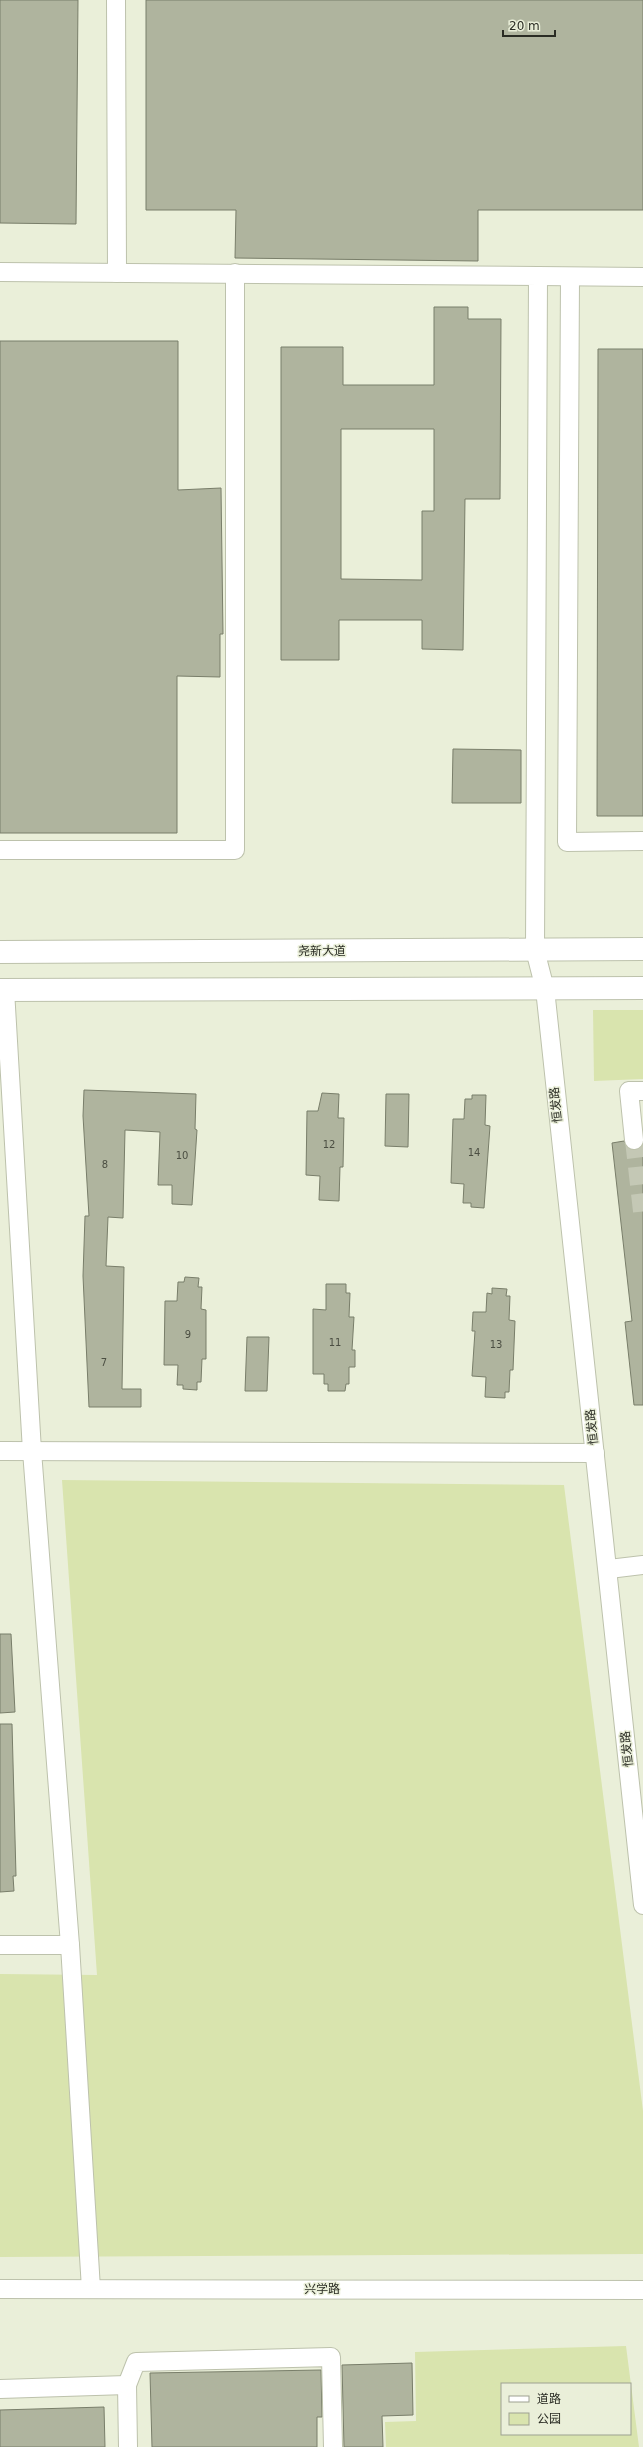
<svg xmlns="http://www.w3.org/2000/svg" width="643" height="2447" viewBox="0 0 643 2447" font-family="'DejaVu Sans','Noto Sans SC',sans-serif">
  <rect width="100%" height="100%" fill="#eaefd9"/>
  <!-- green -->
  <g fill="#d9e4ae" fill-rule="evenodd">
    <path d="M593 1010H643V1079L594 1081Z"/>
    <path d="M62 1480 564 1485 643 2111V2254L0 2257V1974L97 1975Z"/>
    <path d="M626 2346 639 2447H386L385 2422 416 2421 415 2352ZM502 2384H630V2434H502Z"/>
  </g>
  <!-- building -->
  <g fill="#afb49e" stroke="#797e6a" fill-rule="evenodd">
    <path d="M0 0H78L76 224 0 223Z"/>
    <path d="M146 0H643V210H478V261L235 258 236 210H146Z"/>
    <path d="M434 307H468V319H501L500 499H465L463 650 422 649V620H339V660H281V347H343V385H434ZM341 429H434V511H422V580L341 579Z"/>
    <path d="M0 341H178V490L221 488 223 634H220V677L177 676V833H0Z"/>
    <path d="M598 349H643V816H597Z"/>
    <path d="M453 749 521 750V803H452Z"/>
    <path d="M84 1090 196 1094 195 1129 197 1130 192 1205 172 1204V1185H158L160 1132 125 1130 123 1218 108 1217 106 1266 124 1267 122 1389H141V1407H89L83 1276 85 1216H89L83 1116Z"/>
    <path d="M322 1093 339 1094 338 1118H344L343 1167H340L339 1201 319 1200 320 1176 306 1175 307 1111H318Z"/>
    <path d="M386 1094H409L408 1147 385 1146Z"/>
    <path d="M472 1095H486L485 1125 490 1126 484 1208 471 1207V1203H463L464 1184 451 1183 453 1119H464L465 1099H472Z"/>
    <path d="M624 1141 630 1150H635L643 1145V1405H634L625 1322 632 1321 612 1143Z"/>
    <path d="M185 1277 199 1278 198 1287H202L201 1309 206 1310V1359H202L201 1382H197V1390L183 1389V1385H177L178 1365H164L165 1301H177L178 1282H184Z"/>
    <path d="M326 1284H346V1293H350L349 1317H354L352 1350H355V1367H349V1384H346L345 1391H328V1384H324V1374H313V1309L326 1310Z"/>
    <path d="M492 1288 507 1289 506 1296H510L509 1320 515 1321 513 1370H510L509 1392H505V1398L485 1397 486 1377 472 1376 475 1331H472L473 1312H486L487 1293 492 1294Z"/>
    <path d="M247 1337H269L267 1391H245Z"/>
    <path d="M0 1634H11L15 1712 0 1713Z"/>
    <path d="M0 1724H12L16 1876H13L14 1891 0 1892Z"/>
    <path d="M412 2363 413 2415 382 2416 383 2447H344L342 2365Z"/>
    <path d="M321 2370 322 2417H317V2447H152L150 2373Z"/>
    <path d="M104 2407 105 2447H0V2410Z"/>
  </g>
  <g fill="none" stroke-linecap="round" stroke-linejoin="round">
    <!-- minor-tunnel -->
    <path stroke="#c4c8b5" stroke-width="18" stroke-dasharray="18 9" stroke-linecap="butt" d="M634 1140 643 1220"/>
    <defs>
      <g id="minor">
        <path d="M116 0 117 273"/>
        <path d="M0 272 538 276 535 950 545 989 643 1905"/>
        <path d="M538 276 643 277"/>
        <path d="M570 277 567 842 643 841"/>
        <path d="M0 850H235V273"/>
        <path d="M5 990 32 1451 70 1945 91 2289"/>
        <path d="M634 1140 629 1091H643"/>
        <path d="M0 1451 595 1453"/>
        <path d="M609 1569 643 1565"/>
        <path d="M0 1945H70"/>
        <path d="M0 2289 643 2290"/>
        <path d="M0 2389 127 2385"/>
        <path d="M128 2447 127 2385 136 2362 331 2357 333 2447"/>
      </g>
      <g id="major">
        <path d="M0 952 643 949"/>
        <path d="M0 990 643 988"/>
      </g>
    </defs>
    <!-- minor casing -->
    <use href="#minor" stroke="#bdc2ac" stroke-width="20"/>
    <!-- major casing -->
    <use href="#major" stroke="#bdc2ac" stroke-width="24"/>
    <!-- minor -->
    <use href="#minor" stroke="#fff" stroke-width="18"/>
    <!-- major -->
    <use href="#major" stroke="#fff" stroke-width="22"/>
  </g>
  <g text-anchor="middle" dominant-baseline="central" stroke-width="3" stroke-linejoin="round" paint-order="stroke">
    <!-- number labels -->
    <g font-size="10" fill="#4b4e42">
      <text x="329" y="1144">12</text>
      <text x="474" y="1152">14</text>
      <text x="182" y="1155">10</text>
      <text x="105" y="1164">8</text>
      <text x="188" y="1334">9</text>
      <text x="335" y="1342">11</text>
      <text x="496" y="1344">13</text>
      <text x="104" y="1362">7</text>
    </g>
    <!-- street labels -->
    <g font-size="12" fill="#2a2c24" stroke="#eaefd9">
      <text x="322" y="951">尧新大道</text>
      <text transform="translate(556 1105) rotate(-96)">恒发路</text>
      <text transform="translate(592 1427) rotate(-96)">恒发路</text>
      <text transform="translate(627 1749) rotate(-96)">恒发路</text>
      <text x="322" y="2289">兴学路</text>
    </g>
  </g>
  <!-- legend -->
  <rect x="501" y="2383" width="130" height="52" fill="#eaefd9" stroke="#9da191"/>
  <rect x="509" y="2396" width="20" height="6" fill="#ffffff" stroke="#9da191"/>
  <text x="537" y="2403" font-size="12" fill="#2a2c24">道路</text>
  <rect x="509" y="2413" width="20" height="12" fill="#d9e4ae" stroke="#9da191"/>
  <text x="537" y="2423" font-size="12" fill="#2a2c24">公园</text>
  <!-- scale -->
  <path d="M503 30v6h52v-6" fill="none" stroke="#2a2c24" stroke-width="2"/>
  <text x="509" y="30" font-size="12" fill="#2a2c24" stroke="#eaefd9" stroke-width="3" paint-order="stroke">20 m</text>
</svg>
